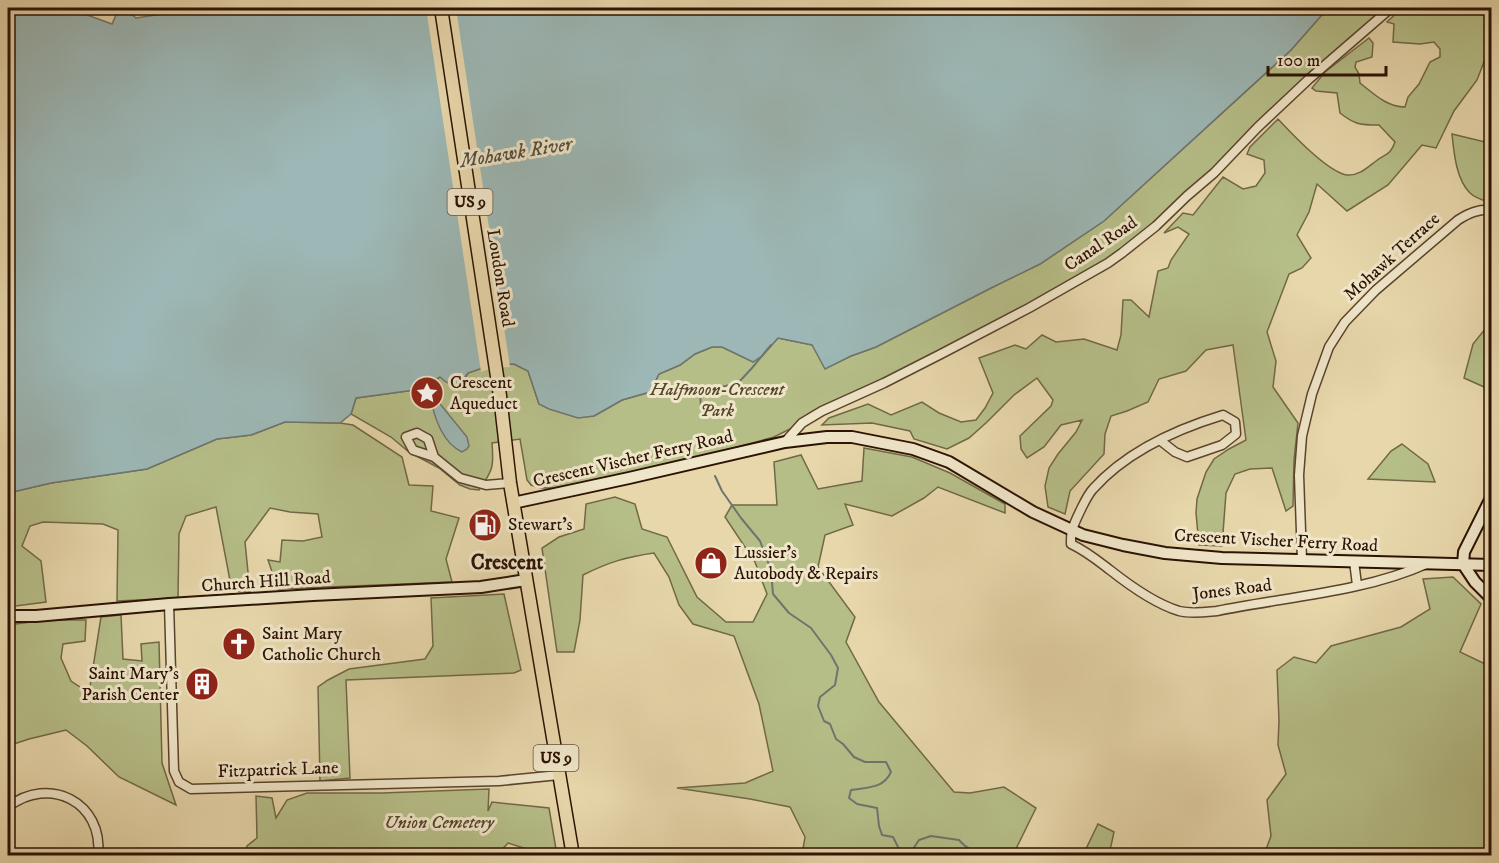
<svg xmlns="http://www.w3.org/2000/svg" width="1499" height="863" viewBox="0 0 1499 863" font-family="'IM FELL DW Pica',serif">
  <rect width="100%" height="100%" fill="#e7d7ab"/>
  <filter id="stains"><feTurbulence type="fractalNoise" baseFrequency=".00333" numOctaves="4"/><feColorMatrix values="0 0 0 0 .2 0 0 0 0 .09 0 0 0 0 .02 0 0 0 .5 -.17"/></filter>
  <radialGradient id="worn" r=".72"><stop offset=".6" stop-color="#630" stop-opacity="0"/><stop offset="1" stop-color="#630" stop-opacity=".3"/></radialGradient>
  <!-- green -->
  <g fill="#b6be88" stroke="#716846" stroke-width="1.5">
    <path d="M1328 8H1390L1156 226 1108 263 822 411 802 423 774 437 708 455 684 459 622 475 553 488H540L531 485 527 480 520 439 492 443C494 467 493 470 479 490L470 489 460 485 439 468 409 452 391 437 351 414 356 398 429 388V393L440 405 432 394 430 383 440 377 464 381 468 373 491 365 514 364 528 371 539 404 578 417 594 416 622 400 650 392 659 374 680 365 695 354 712 347H722L753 362 762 356 778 338 813 345 825 368 851 356 876 347 991 288 1040 264 1104 221 1291 50Z"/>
    <path d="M1402 8H1489L1490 11H1491V51L1487 54 1477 80 1454 111 1436 148 1422 145 1388 185 1347 211 1317 184 1309 212 1297 235 1311 258 1302 268 1289 274 1267 332 1276 361 1273 387 1298 423 1294 460 1293 506 1286 511 1272 468 1250 469 1235 474 1226 493 1222 546 1199 545 1196 513 1197 499 1206 472 1214 459 1229 449 1246 440 1233 345 1206 350 1186 371 1159 379 1148 402 1127 411 1111 416 1105 434 1104 454 1070 491 1065 514 1048 507 1045 486 1049 468 1058 454 1076 432 1082 420 1061 425 1044 447 1027 458 1021 449 1020 436 1051 406 1053 400 1037 378 1014 395 987 422 969 438 947 449 914 439 910 431 872 423 822 425 829 418 868 404 891 415 922 402 939 413 961 422 976 420 985 408 993 393 979 358 1015 345 1026 349 1042 335 1056 342 1084 339 1117 350 1121 335 1123 300H1131L1149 317 1158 271 1168 268 1171 260 1189 234 1178 227 1164 233 1183 213 1193 215 1223 177 1243 189 1256 186 1265 173 1264 160 1247 154 1250 147 1278 119C1291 133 1328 172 1347 175 1359 176 1368 167 1376 161 1386 153 1390 156 1395 142L1379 125C1361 125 1355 125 1340 113L1337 93 1316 91 1312 88 1325 72 1369 38 1373 43 1372 57 1356 62 1355 67 1359 74 1360 83C1374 94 1387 107 1405 107L1408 97 1419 84 1430 62 1440 57V49L1434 42 1420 44 1393 42 1394 24 1387 22Z"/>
    <path d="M1452 134 1485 142 1491 134V164L1487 174 1491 182V203C1485 201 1475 198 1470 193 1456 179 1454 153 1452 134Z"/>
    <path d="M1490 323 1492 326 1491 390 1464 378 1473 344Z"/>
    <path d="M285 422 340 423 353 425 402 457 409 485 433 486 431 511 459 518 446 559 452 582 278 589 268 560 280 562 282 540 303 541 322 537 318 514 290 512 270 508 245 542 250 592 232 591 216 507 186 516 179 534 178 598 117 601 118 530 103 524 43 522 30 526 22 546 41 561 46 602 8 607V493L51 483 147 469 217 439 251 435Z"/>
    <path d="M1402 444 1428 464 1435 482 1368 479 1391 451Z"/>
    <path d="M864 448 912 457 950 473 1005 504V513L938 487 924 498 892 516 845 504 853 525 825 535 818 567 855 617 846 642 879 702 954 792 970 793 1004 787 1036 808 1013 855H802L805 837 790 807 750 799 677 788 745 783 773 771 759 704 734 636 693 624 679 605 669 577 654 553C626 557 609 562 583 575L580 620 574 652H557L542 548 559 537 584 529 586 504 615 497 635 504 642 529 667 537 697 597 726 622H753L767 594 755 562 725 517 732 505H777L774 462 801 455 818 489 862 481Z"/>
    <path d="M1453 577 1481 604 1460 652 1485 664 1491 661V855H1264L1271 836 1267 800 1286 774 1278 745 1279 721 1277 670 1294 657 1316 663 1331 646 1401 627 1430 609 1423 579Z"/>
    <path d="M504 594 521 670 514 673 346 680 350 778 320 781 318 687 328 680 349 669 425 659 433 646 431 598Z"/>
    <path d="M121 615 123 659 142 661 141 644 159 642 162 763 176 805 119 777 87 746 66 730 29 739 8 746V625L46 620H86L85 641 63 644 61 658 71 681 89 693 101 617Z"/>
    <path d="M489 789 488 811 492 802 549 808 557 855H531L530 850 508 843 496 856 246 855 247 846 257 838 256 796 272 798 276 818 287 800 307 793H382Z"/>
    <path d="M1098 824 1114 832 1109 855H1083Z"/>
  </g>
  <!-- water -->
  <path fill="#9cb7b5" stroke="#6f756e" stroke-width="1.5" d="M8 8H68L112 24 119 8H124L136 18 162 14 174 8H1328L1291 50 1104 221 1040 264 991 288 876 347 851 356 825 369 812 345 778 338 762 356 753 362 722 347H712L695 354 680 365 659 374 650 392 622 400 594 416 578 418 549 409 539 404 528 371 514 364 491 365 468 373C460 386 451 388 440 377L430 383 432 394 467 437 469 446 467 449 462 452C439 441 432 410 429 388L356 398 351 414 340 423 285 422 251 435 217 439 147 469 51 483 8 493Z"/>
  <!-- pier -->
  <path fill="#e7d7ab" d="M426 8H456L510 367 492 368 481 372Z"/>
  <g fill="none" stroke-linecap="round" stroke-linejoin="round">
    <!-- stream -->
    <g stroke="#6f756e" stroke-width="2">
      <path d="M701 408 700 392 738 383 752 368 771 345"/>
      <path d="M715 476 722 491 741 518 760 541 771 570 773 594 789 613 811 628 831 655 838 668 835 685 820 697 818 706 824 721 830 724 836 739 843 744 854 757 865 762H886L891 772C883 789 868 787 851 790L849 798 857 804 877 808 879 826 882 835 893 837 902 855H909L919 840 931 836 959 840C968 850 975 853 988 853L990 856"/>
    </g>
    <defs>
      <g id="street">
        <path d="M1161 441 1175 452 1187 457 1222 445 1236 434 1235 422 1223 415C1177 429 1126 452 1093 489 1087 495 1075 521 1072 530 1071 534 1071 539 1071 544 1086 551 1097 560 1110 570 1129 585 1156 604 1179 611 1192 614 1205 612 1217 611 1285 597 1364 592 1426 564"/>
        <path d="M785 442 802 423 822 411 884 383 941 354 1029 308 1108 263 1122 253 1156 226 1187 196 1214 173 1258 127 1309 79 1391 8"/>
        <path d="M434 457 428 439 417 433 406 437 413 450 434 457 460 478 486 485 510 483"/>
        <path d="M1302 560 1299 475 1302 436 1312 394 1329 347 1345 322 1376 290 1458 220C1469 213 1478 209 1492 210"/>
        <path d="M1354 561 1357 585"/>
        <path d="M169 604 174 771 179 782 191 789 499 781 559 775"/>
        <path d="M8 807C49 775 104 802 98 856"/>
      </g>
      <g id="secondary">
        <path d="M1492 496 1464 552 1463 564 1475 582 1492 599"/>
        <path d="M513 503 629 478 785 442 827 437H852L913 449 949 462 1033 512 1072 530 1083 535 1123 545 1165 553 1222 558 1492 565"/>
        <path d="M8 616H36L169 604 313 595 481 587 526 580"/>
      </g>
      <path id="primary" d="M441 8 500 396 510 483 573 856"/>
    </defs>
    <!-- street casing -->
    <use href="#street" stroke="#5b432d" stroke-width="11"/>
    <!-- secondary casing -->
    <use href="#secondary" stroke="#2c1203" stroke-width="14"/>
    <!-- primary casing -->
    <use href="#primary" stroke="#2c1203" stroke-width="15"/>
    <!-- street -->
    <use href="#street" stroke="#efe5c8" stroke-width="8"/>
    <!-- secondary -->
    <use href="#secondary" stroke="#efe5c8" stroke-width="10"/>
    <!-- primary -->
    <use href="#primary" stroke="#e7d7ab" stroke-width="12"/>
  </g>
  <!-- icons -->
  <defs>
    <symbol id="sight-disc" viewBox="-11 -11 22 22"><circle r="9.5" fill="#8f2418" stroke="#efe5c8"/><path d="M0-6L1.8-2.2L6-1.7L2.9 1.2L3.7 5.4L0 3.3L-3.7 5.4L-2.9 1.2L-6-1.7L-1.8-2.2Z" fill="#fff"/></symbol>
    <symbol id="fuel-disc" viewBox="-11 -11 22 22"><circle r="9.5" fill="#8f2418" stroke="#efe5c8"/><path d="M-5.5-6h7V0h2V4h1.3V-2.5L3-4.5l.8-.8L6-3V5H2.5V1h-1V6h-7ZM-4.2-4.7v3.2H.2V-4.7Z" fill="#fff"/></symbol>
    <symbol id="shop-disc" viewBox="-11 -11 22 22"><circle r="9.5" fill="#8f2418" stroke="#efe5c8"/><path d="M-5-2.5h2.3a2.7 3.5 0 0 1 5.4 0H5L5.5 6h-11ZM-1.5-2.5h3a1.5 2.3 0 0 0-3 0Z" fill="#fff"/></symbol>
    <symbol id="church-disc" viewBox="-11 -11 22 22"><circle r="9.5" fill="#8f2418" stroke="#efe5c8"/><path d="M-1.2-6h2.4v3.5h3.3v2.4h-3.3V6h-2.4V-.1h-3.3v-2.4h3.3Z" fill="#fff"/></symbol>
    <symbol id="building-disc" viewBox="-11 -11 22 22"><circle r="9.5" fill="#8f2418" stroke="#efe5c8"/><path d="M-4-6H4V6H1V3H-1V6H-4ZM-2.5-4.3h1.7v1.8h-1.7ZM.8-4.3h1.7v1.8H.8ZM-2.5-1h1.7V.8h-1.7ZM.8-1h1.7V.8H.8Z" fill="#fff"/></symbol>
  </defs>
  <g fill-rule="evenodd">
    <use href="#sight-disc" x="408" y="374" width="38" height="38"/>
    <use href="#fuel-disc" x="466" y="506" width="38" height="38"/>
    <use href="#shop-disc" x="692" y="544" width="38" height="38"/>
    <use href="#church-disc" x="220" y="625" width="38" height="38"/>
    <use href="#building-disc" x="183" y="665" width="38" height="38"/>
  </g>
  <g text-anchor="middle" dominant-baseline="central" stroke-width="6" stroke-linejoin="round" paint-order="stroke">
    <!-- shield labels -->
    <g fill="#efe5c8" stroke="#66513e" stroke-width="1.5">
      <rect x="447.5" y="189" width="45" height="26" rx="4.5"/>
      <rect x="533.5" y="745" width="45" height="26" rx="4.5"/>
    </g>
    <g font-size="16" font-weight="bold" fill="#2c1203">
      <text x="470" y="202">US 9</text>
      <text x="556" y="758">US 9</text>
    </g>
    <!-- street labels -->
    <g font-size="18" fill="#2c1203" stroke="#efe5c8">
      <text transform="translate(1101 244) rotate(-34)">Canal Road</text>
      <text transform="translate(1392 257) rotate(-42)">Mohawk Terrace</text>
      <text transform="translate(500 278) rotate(81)">Loudon Road</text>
      <text transform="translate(633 459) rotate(-13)">Crescent Vischer Ferry Road</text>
      <text transform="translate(1276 541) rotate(3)">Crescent Vischer Ferry Road</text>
      <text transform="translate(266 582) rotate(-4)">Church Hill Road</text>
      <text transform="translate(1232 590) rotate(-7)">Jones Road</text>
      <text transform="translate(278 770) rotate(-2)">Fitzpatrick Lane</text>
    </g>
    <!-- poi labels -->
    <g font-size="18" fill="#2c1203" stroke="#efe5c8" text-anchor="start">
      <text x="450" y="383">Crescent<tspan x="450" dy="21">Aqueduct</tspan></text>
      <text x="508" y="525">Stewart's</text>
      <text x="734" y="553">Lussier's<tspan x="734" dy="21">Autobody &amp; Repairs</tspan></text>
      <text x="262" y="634">Saint Mary<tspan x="262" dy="21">Catholic Church</tspan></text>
      <text x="179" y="674" text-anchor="end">Saint Mary's<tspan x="179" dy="21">Parish Center</tspan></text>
    </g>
    <!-- park labels -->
    <g font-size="18" font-style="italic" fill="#55462b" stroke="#efe5c8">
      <text x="717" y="390">Halfmoon-Crescent<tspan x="717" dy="21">Park</tspan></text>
      <text x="439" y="823">Union Cemetery</text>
    </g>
    <!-- water labels -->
    <g font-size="20" font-style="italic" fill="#534c41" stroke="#efe5c8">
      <text transform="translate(516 153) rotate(-9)">Mohawk River</text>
    </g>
    <!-- quarter labels -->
    <g font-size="21" font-weight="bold" fill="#2c1203" stroke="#efe5c8">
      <text x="507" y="563">Crescent</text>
    </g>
  </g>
  <!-- margin -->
  <rect width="1499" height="863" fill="none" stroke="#e7d7ab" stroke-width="30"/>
  <rect x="9" y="9" width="1481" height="845" fill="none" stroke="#2c1203" stroke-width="3"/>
  <rect x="15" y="15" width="1469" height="833" fill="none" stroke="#2c1203" stroke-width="1.5"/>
  <!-- scale -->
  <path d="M1268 66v9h118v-9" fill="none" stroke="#2c1203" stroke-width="3"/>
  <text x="1277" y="66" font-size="18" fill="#2c1203" stroke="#efe5c8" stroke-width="4.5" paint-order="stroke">100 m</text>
  <rect width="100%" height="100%" filter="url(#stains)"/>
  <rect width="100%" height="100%" fill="url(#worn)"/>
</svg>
